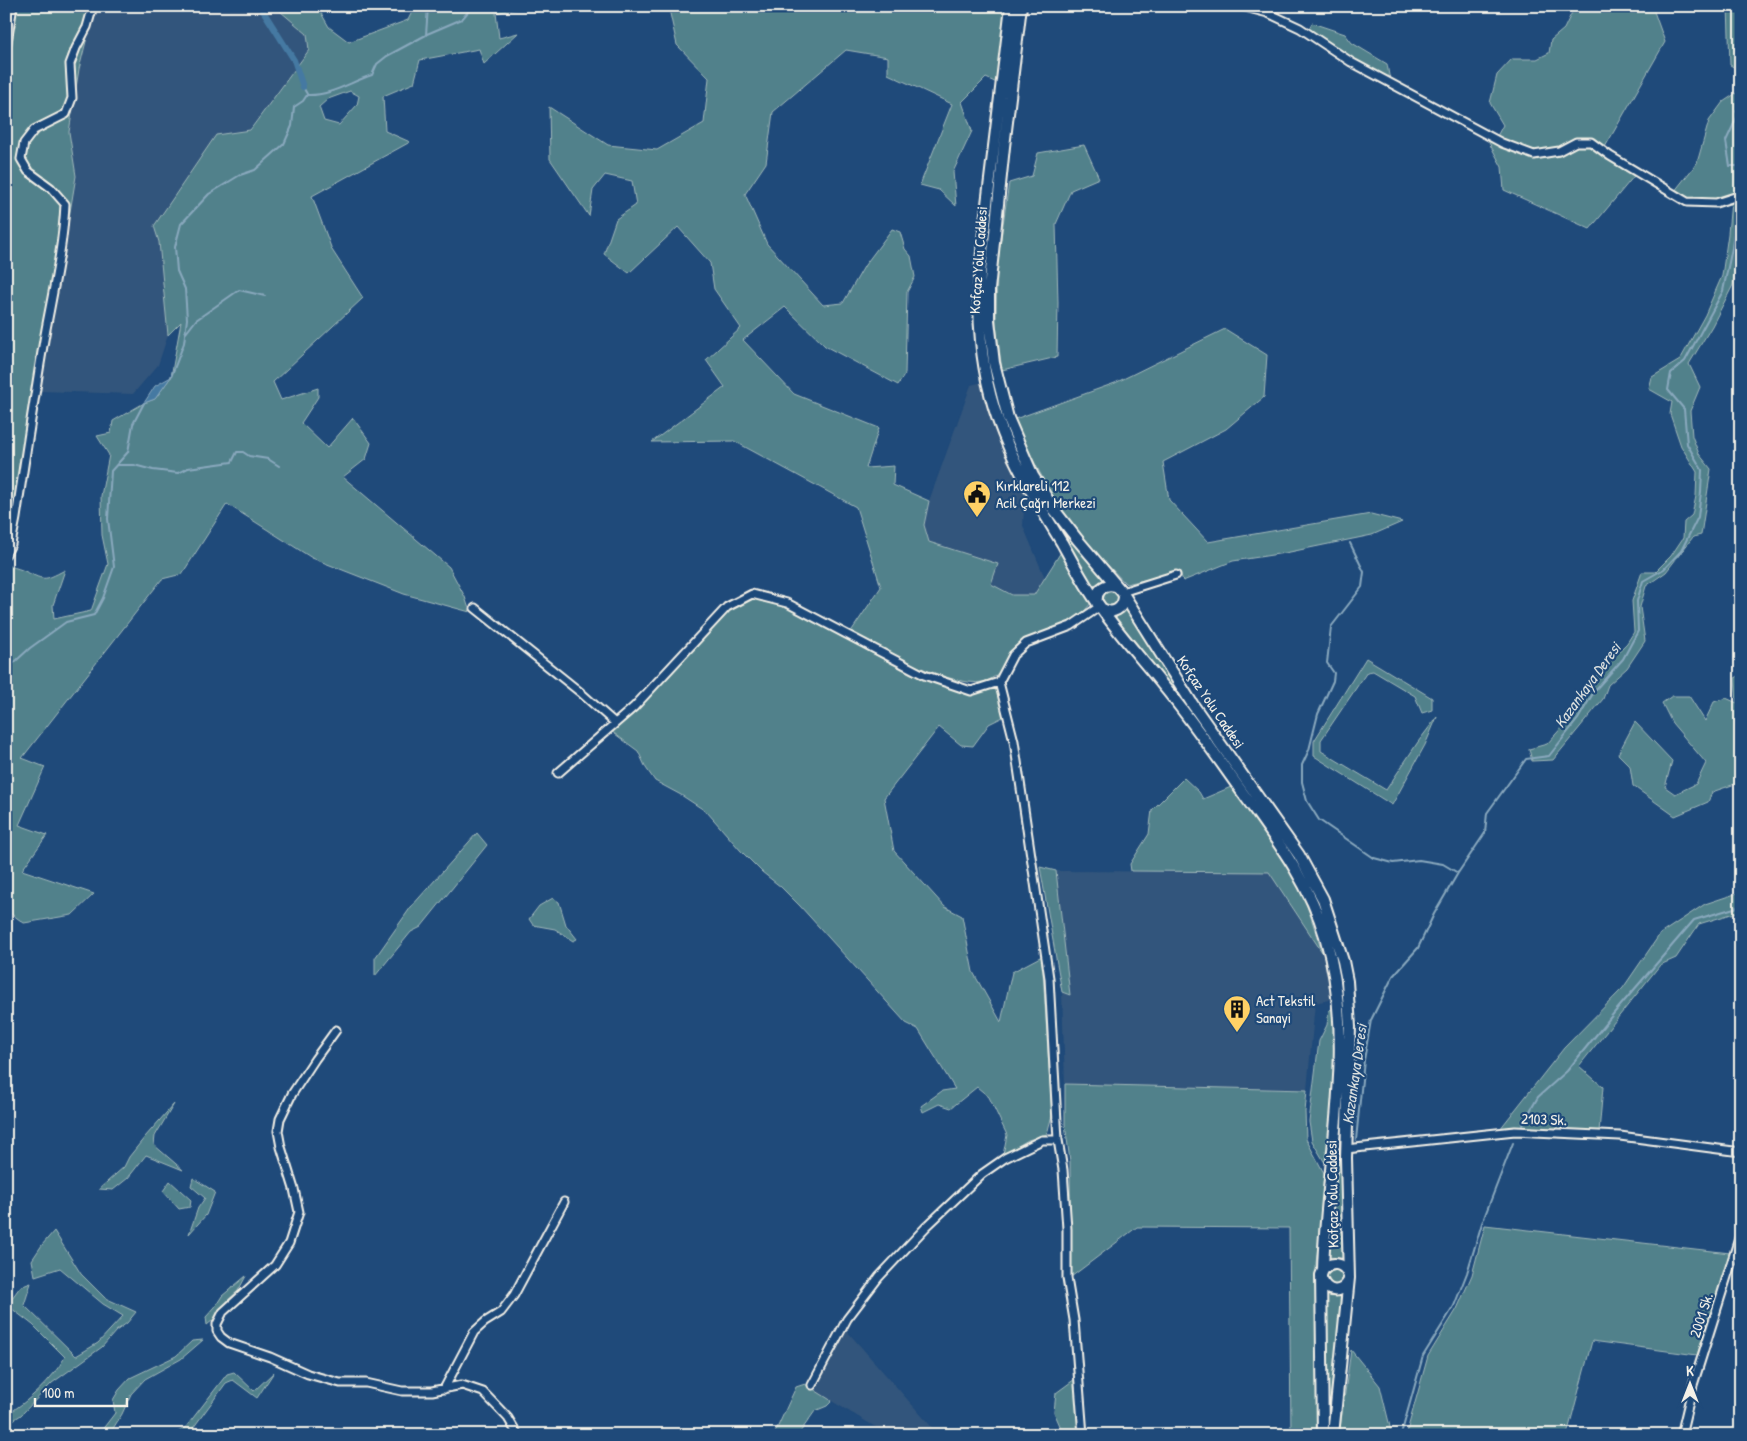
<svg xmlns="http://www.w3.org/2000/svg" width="1747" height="1441" viewBox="0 0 1747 1441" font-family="'Patrick Hand',sans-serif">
<rect width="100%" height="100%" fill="#1f4a7a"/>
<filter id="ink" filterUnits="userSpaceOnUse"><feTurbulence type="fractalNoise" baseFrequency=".02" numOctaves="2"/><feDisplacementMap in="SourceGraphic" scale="10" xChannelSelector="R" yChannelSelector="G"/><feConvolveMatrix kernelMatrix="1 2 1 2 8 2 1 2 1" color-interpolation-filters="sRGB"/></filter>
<g filter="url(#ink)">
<path fill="#32557b" d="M 95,6 L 274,6 L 307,34 L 309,50 L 249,130 L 216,135 L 154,226 L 159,242 L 168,335 L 158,365 L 133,394 L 41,391 L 76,176 L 69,132 L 79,69 Z
M 983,382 L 1007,454 L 1025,491 L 1023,526 L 1045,578 L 1034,595 L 1012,595 L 991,584 L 998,564 L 928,542 L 924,525 L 929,501 L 971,385 Z
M 1056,871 L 1269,872 L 1322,952 L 1328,966 L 1333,999 L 1315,1003 L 1307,1090 L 1065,1084 L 1062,992 L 1070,995 L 1070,993 Z
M 846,1330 L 937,1433 L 936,1435 L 889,1435 L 813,1390 Z"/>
<path fill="#51818b" stroke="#a2b9ba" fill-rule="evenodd" d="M 16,6 L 95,6 L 79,69 L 69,132 L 76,176 L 55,302 L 48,301 L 14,515 L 6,548 L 6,67 Z
M 274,6 L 317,6 L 329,27 L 349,42 L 408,20 L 415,6 L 528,6 L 496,13 L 499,38 L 518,33 L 484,64 L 479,49 L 420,60 L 414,83 L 383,96 L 385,131 L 410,142 L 312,196 L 332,250 L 363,298 L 273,382 L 281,400 L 318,388 L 318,397 L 301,423 L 327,448 L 353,418 L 371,443 L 366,459 L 343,477 L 449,567 L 465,597 L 470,612 L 404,594 L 312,558 L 227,504 L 182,574 L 162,579 L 22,758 L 45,767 L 19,825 L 47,835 L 22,870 L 94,894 L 72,915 L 24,923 L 6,910 L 6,565 C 12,567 17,568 22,570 C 45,580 42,582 65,570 L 53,605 L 54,619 L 91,611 L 108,564 L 102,535 L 101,496 L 109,455 L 97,436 L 111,433 L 113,421 L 144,403 L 155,399 L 171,377 L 181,322 L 168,335 L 159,242 L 154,226 L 216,135 L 250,130 L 309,50 L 307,34 ZM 350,91 L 359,96 L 357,105 L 339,125 L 324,121 L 319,107 L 328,99 Z
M 693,6 L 1006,6 L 997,83 L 986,78 L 962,102 L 972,131 L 953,172 L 956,206 L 939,190 L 920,185 L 952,104 L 888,74 L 888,57 L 846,50 L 773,112 L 766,163 L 745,194 L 767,244 L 823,305 L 843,303 L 865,265 L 892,229 L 900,232 L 905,249 L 911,256 L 915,277 L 907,292 L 905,374 L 898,385 L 825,346 L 785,307 L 743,340 L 794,394 L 879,428 L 866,468 L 894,466 L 893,485 L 929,501 L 924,525 L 929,542 L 998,564 L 991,584 L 1012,595 L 1034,595 L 1061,552 L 1092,602 C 1086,609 1078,619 1070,623 C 1056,631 1037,632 1023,641 C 1008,651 1005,672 989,680 C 962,694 876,647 850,633 L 881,587 L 856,507 L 734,441 L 652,442 L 725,387 L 706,360 L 741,328 L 714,289 L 710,263 L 678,227 L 629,273 L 604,254 L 616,219 L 636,205 L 632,181 L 605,175 L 593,190 L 589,216 L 550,159 L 549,107 L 608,145 L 657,150 L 704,123 L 709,78 L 677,45 L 669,9 L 695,10 Z
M 1575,6 L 1652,6 L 1665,42 L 1605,147 L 1592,138 L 1574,138 L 1557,148 L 1533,152 L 1497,136 L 1503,125 L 1490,103 L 1497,75 L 1512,59 L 1537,59 L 1549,53 L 1551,40 L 1564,29 Z
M 1728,6 L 1741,6 L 1741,71 L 1730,65 Z
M 1312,23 L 1345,34 L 1352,43 L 1387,64 L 1390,81 L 1350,58 L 1308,30 Z
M 1741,90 L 1741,193 L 1715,200 L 1687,200 L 1674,192 L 1697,163 L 1709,121 L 1723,102 Z
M 1487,139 L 1533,158 L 1559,156 L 1576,145 L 1590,145 L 1634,176 L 1590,229 L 1504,190 L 1502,167 Z
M 1084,145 L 1099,178 L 1071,190 L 1056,224 L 1058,303 L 1057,357 L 1002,370 L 996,325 L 997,266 L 1009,183 L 1032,176 L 1038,153 Z
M 1741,198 L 1741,254 L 1736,260 L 1733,285 L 1712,326 L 1689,364 L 1700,387 L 1690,411 L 1692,436 L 1699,454 L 1711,469 L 1701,535 L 1693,537 L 1666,572 L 1646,586 L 1640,607 L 1645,641 L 1627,668 L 1608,685 L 1603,699 L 1553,760 L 1532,761 L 1529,749 L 1547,744 L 1573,715 L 1599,671 L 1627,643 L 1634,632 L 1632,601 L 1642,572 L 1655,572 L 1671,556 L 1683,538 L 1684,522 L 1692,515 L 1696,496 L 1697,472 L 1681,446 L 1670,414 L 1672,402 L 1649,389 L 1652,377 L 1680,360 L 1705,315 L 1722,276 L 1728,234 L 1731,201 Z
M 1225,329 L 1267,355 L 1264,397 L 1226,429 L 1163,462 L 1169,500 L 1208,542 L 1371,514 L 1402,522 L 1372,535 L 1285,553 L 1233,561 L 1183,581 L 1180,572 L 1126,584 C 1112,569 1097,555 1084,539 C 1054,504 1032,461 1015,419 L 1115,383 Z
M 1043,504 L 1105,578 L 1092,587 Z
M1101 598a9 9 0 1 1 18 0a9 9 0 1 1-18 0Z
M 754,598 L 786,607 L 911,674 L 975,694 L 997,687 L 1005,716 L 989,724 L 973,746 L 961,745 L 939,727 L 884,798 L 894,851 L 945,907 L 962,916 L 973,972 L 1001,1022 L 1012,972 L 1042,956 L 1052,1115 L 1047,1134 L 1028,1140 L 1003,1155 L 1007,1135 L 989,1097 L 977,1087 L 951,1108 L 939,1104 L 923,1112 L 921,1106 L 942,1091 L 955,1089 L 918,1029 L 906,1023 L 800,906 L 781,887 L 762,872 L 741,851 L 707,812 L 681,795 L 655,781 L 646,768 L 638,751 L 611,731 L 655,690 L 728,610 Z
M 1128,609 L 1192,713 L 1115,617 Z
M 1366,658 L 1432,698 L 1432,710 L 1422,713 L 1415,696 L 1373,671 L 1367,672 L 1321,740 L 1321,751 L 1386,790 L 1418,742 L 1437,717 L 1425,745 L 1392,805 L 1314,756 L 1314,741 Z
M 1741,675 L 1741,782 L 1712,792 L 1708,802 L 1675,816 L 1633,786 L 1630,766 L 1618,754 L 1635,722 L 1672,761 L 1665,787 L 1675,794 L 1696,784 L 1706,763 L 1672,723 L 1662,703 L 1672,696 L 1689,696 L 1705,721 L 1714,702 L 1726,698 L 1737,703 L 1735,678 Z
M 1184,778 L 1199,792 L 1203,799 L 1231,787 C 1253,818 1281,848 1297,882 C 1308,904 1314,928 1322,952 L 1269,872 L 1131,871 L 1130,864 L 1149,834 L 1152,810 Z
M 477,833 L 487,845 L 421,927 L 411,932 L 375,976 L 375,958 L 411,907 Z
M 1040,867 L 1056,871 L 1070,995 L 1062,992 Z
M 1741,892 L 1741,911 L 1699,924 L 1676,958 L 1660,965 L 1579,1066 L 1603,1087 L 1599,1132 L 1515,1127 L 1500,1129 L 1564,1048 L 1623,988 L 1660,934 L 1705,904 Z
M 553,898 L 559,902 L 566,925 L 577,939 L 573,941 L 555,929 L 533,925 L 529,919 L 539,906 Z
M 1334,1009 L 1335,1047 L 1328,1168 L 1312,1141 L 1309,1122 L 1319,1041 L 1327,1025 L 1329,1010 Z
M 1065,1084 L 1307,1090 L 1305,1112 L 1306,1139 L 1326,1177 L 1316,1263 L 1318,1435 L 1291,1435 L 1289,1228 L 1137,1227 L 1071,1277 L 1070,1161 L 1065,1124 Z
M 174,1104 L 155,1136 L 154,1145 L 183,1170 L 146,1155 L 128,1178 L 113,1190 L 99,1189 L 124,1167 L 129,1157 L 145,1137 Z
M 1341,1128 L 1344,1258 L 1327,1257 Z
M 193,1178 L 215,1192 L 206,1215 L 189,1234 L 198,1208 L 205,1198 L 191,1186 Z
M 170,1181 L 191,1200 L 190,1207 L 179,1209 L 163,1191 Z
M 1485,1225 L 1730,1253 L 1697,1355 L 1592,1341 L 1567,1435 L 1406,1435 L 1428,1356 L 1457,1309 L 1472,1275 Z
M 54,1231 L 81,1274 L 105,1298 L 136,1312 L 127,1323 L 116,1331 L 102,1347 L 52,1383 L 21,1415 L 6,1425 L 6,1415 C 29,1401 52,1380 65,1357 L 33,1325 L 7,1305 L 20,1287 L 31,1283 L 24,1305 L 76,1356 L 98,1343 L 123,1316 L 103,1304 L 60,1268 L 35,1276 L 32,1260 L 42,1245 Z
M1326 1277a9 9 0 1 1 18 0a9 9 0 1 1-18 0Z
M 246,1276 L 238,1291 L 229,1299 L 213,1320 L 207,1325 L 206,1317 L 215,1307 L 222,1296 Z
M 1326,1295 L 1343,1295 L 1328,1418 Z
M 203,1340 L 181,1359 L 145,1379 L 131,1394 L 122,1414 L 109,1435 L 98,1435 L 115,1413 L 113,1400 L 119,1390 L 130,1378 L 176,1356 L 192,1341 Z
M 1351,1350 L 1380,1386 L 1392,1435 L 1339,1435 Z
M 234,1372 L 254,1391 L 274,1372 L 257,1398 L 233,1380 L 226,1383 L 188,1435 L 173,1435 L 186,1427 L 227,1374 Z
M 1075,1379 L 1080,1435 L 1064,1435 L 1054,1412 L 1056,1393 Z
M 805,1384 L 832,1401 L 827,1406 L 815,1411 L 798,1435 L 774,1435 L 796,1387 Z"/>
<path fill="#4479a2" stroke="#8aa9be" d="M 171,377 L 155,399 L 144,403 L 155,386 Z"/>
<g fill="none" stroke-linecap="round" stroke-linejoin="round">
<path stroke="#8aa9be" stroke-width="2" d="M 427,34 L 462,19 L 473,6
M 303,87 L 307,94
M 1741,109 L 1740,111 L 1736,111 L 1738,115 L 1726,141 L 1730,166 L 1741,166
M 186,333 L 196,320 L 239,290 L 265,296
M 171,377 L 184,343 L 187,319 L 185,289 L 177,271 L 175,247 L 181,224 L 209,194 L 240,175 L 255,170 L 284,144 L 292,126 L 294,107 L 303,101 L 307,95 C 331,96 350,82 372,75 L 377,64 L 387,56 L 426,35 L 428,6
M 118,465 L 134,465 L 153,470 L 178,473 L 188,468 L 232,462 L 237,452 L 243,452 L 249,456 L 268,459 L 279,466
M 1350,543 L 1364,572 L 1362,587 L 1331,627 L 1327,663 L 1334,673 L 1333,681 L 1318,714 L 1309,750 L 1302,765 L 1302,782 L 1307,801 L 1319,820 L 1374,858 L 1393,863 L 1419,860 L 1443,864 L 1458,873
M 6,670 L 30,648 L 66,622 L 94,615 L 103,598 L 114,567 L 108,519 L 111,471 L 128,452 L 133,424 L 144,403
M 1522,1125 L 1538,1097 L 1567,1071 L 1614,1013 L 1694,920 L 1741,906
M 1356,1140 L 1364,1060 L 1371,1020 L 1393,976 L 1418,948 L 1434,914 L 1458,873 L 1485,833 L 1487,813 L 1526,759 L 1549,756 L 1578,719 L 1595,690 L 1623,659 L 1638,631 L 1637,601 L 1643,581 L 1664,569 L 1681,551 L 1698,517 L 1701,492 L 1702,470 L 1687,444 L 1684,409 L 1668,390 L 1671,373 L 1685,361 L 1723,291 L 1732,248 L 1739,198
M 1401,1435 L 1423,1356 L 1454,1306 L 1467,1273 L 1482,1223 L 1513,1143"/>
<path stroke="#4479a2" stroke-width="6" d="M 260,6 L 294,60 L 303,87"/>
<g stroke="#f4f1e8" stroke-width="11">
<path id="street" d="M 1241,6 L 1268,13 L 1300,28 L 1351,62 L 1502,143 L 1534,155 L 1559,151 L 1576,142 L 1591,142 L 1610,156 L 1687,202 L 1716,203 L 1741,195
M 6,48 L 13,6
M 6,554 L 11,544 L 16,518 C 25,458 34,399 44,340 C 52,295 63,249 65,204 L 51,188 L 28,171 L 21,159 L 24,143 L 34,130 L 66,114 L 72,98 L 70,64 L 76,48 L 87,27 L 93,6
M 1122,592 L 1176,575
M 475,608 L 580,692 L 615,723
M 999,682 L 1014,741 L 1049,978 L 1058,1140 L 1063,1170 L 1067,1229 L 1067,1278 L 1074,1320 L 1083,1435
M 558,773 L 634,707 L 727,607 L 752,594 L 787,603 L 924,675 L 971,691 L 999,682 L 1013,655 L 1026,643 L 1071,626 L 1099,607
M 336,1030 L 315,1059 L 292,1094 L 280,1119 L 278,1131 L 281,1147 L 294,1189 L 299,1212 L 289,1243 L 275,1265 L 223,1312 L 217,1324 L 217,1331 L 221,1337 L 229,1343 L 270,1357 L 308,1374 L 340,1383 L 366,1383 L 402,1391 L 432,1391 L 462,1385 L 483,1392 L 508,1418 L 518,1435
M 1346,1149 L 1515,1131 L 1620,1136 L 1741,1152
M 812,1385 L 847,1319 L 879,1277 L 926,1227 L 982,1174 L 1005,1158 L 1042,1140 L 1058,1140
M 444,1389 L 474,1332 L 485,1322 L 501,1312 L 514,1295 L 564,1202
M 1681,1435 L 1693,1385 L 1741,1232"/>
</g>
<g stroke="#f4f1e8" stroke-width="14">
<path id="secondary" d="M 1011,6 C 1003,72 995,138 987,204 C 982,250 976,295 981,341 C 988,422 1021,476 1062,543 C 1074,565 1086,588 1101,608 C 1119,634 1141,658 1161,683 C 1192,720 1219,760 1247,799 C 1278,842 1310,884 1325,936 C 1358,1046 1326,1159 1323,1270 L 1321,1275 L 1323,1435
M 1021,6 L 1004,147 L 989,290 L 989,320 L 994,363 L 1008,418 L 1033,476 L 1053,508 L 1077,539 L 1122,592 L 1193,705 L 1299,855 L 1323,899 L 1343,961 L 1347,981 L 1350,1027 L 1346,1158 L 1349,1278 L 1333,1435
M 1097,603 C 1095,591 1104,583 1115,586
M 1102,609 C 1113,615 1123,609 1124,597
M 1323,1270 C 1331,1261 1343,1262 1348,1274
M 1322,1280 C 1327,1293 1341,1294 1348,1282"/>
</g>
<use href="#street" stroke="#1f4a7a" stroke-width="7"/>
<use href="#secondary" stroke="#1f4a7a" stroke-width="10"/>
</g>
</g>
<defs>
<g id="civic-pin" transform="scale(1.4375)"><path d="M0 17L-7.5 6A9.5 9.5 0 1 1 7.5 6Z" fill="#ffd166" stroke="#1f4a7a"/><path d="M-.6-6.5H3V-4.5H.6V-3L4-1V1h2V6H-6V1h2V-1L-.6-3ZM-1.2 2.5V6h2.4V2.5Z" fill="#111"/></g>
<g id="building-pin" transform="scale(1.4375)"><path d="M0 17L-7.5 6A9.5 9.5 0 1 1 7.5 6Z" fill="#ffd166" stroke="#1f4a7a"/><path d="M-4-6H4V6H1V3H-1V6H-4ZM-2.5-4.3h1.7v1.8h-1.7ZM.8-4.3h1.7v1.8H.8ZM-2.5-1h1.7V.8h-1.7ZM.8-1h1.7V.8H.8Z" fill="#111"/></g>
</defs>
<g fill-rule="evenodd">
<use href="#civic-pin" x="977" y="494"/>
<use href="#building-pin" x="1237" y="1009"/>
</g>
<g text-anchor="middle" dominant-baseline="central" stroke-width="4.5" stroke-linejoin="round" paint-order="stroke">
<g font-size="15" fill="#f4f1e8" stroke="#1f4a7a">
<text transform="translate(978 260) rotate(-86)">Kofçaz Yolu Caddesi</text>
<text transform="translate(1211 702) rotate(56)">Kofçaz Yolu Caddesi</text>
<text transform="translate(1544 1119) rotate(2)">2103 Sk.</text>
<text transform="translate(1332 1194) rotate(-91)">Kofçaz Yolu Caddesi</text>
<text transform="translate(1701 1315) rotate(-72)">2001 Sk.</text>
</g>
<g font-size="15" fill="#f4f1e8" stroke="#1f4a7a" text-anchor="start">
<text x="996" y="485">Kırklareli 112<tspan x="996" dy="17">Acil Çağrı Merkezi</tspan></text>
<text x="1256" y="1000">Act Tekstil<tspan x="1256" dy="17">Sanayi</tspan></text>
</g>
<g font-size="16" font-style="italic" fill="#dadfde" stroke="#1f4a7a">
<text transform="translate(1587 685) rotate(-54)">Kazankaya Deresi</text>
<text transform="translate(1354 1074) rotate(-82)">Kazankaya Deresi</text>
</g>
</g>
<rect width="1747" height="1441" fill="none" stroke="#1f4a7a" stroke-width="25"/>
<rect x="12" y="12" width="1722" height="1416" fill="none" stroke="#f4f1e8" stroke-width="2" filter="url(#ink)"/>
<g transform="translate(1690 1384)" stroke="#1f4a7a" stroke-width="4" paint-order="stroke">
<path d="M0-4L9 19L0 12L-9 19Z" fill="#f4f1e8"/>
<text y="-8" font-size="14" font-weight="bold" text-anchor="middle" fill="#f4f1e8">K</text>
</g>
<path d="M35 1398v8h92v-8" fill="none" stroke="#f4f1e8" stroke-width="2.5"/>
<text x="42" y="1398" font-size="15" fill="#f4f1e8" stroke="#1f4a7a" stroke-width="4" paint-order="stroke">100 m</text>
</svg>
